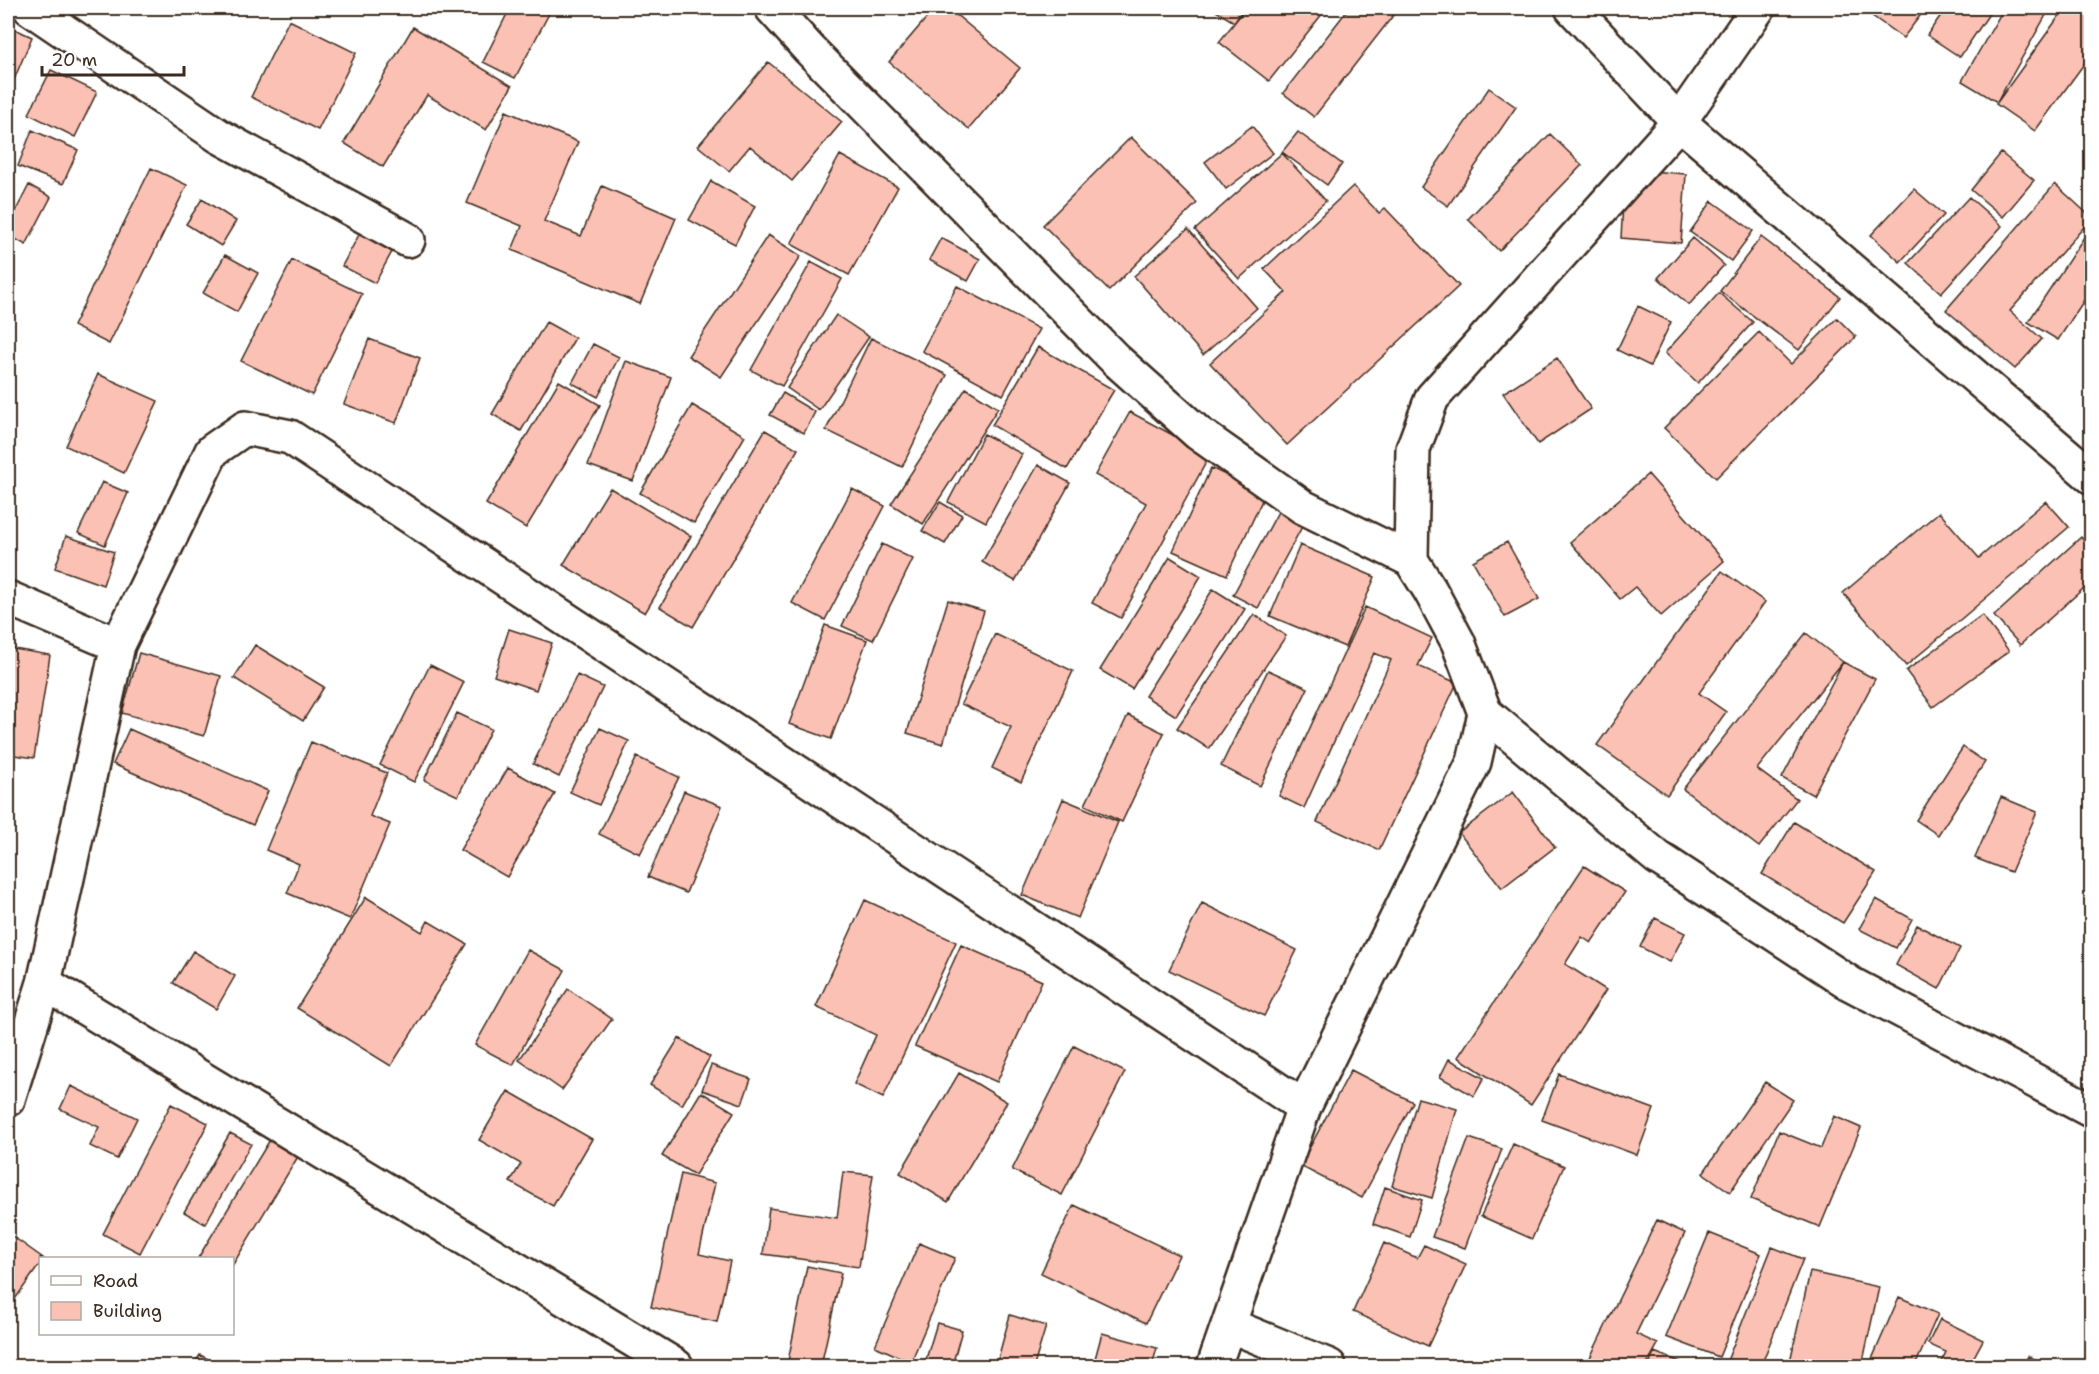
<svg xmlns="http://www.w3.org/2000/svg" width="2099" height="1374" viewBox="0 0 2099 1374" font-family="'Shantell Sans',sans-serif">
<rect width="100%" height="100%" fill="#fff"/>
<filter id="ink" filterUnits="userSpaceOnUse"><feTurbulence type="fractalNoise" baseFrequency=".0167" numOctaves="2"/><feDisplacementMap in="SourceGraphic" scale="12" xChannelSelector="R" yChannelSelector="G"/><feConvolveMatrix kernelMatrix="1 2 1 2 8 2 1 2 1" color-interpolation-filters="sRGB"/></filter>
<g filter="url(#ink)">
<path fill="#fbc1b4" stroke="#3b2a1e" stroke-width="1.5" d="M 510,8 L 552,8 L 515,78 L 483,62 Z
M 935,8 L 948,8 L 1020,68 L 969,129 L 889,62 Z
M 1211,8 L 1244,8 L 1234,22 Z
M 1246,8 L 1327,8 L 1269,81 L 1219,42 Z
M 1349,8 L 1399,8 L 1314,117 L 1283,93 Z
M 1861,8 L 1926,8 L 1903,38 Z
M 1946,8 L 1993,8 L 1960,57 L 1927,35 Z
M 2004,8 L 2050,8 L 1997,102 L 1962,81 Z
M 2065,8 L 2092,8 L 2092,53 L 2035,131 L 1996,104 Z
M 289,20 L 356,53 L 318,130 L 251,97 Z
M 8,26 L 32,37 L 8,94 Z
M 413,27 L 512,86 L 486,130 L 427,95 L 383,167 L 344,143 Z
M 768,62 L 842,122 L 792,181 L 750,146 L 729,171 L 698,146 Z
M 51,70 L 97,92 L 75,137 L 29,114 Z
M 1489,88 L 1516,107 L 1448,206 L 1421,187 Z
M 506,111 L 578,142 L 544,221 L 581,236 L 602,186 L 676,218 L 640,304 L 512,250 L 522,226 L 467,203 Z
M 1252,126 L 1273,153 L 1226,189 L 1205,162 Z
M 32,130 L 78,150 L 63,184 L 18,166 Z
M 1298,132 L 1342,164 L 1327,185 L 1282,152 Z
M 1550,134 L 1582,165 L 1499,251 L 1468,219 Z
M 1131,137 L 1197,203 L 1109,291 L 1043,225 Z
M 1282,153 L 1326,201 L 1239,279 L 1195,230 Z
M 2001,153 L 2034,180 L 2003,217 L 1971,190 Z
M 840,155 L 898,187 L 849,275 L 791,244 Z
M 151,168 L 187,185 L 109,344 L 73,326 Z
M 1625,169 L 1686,174 L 1681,243 L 1621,238 Z
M 711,181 L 755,206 L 735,244 L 689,220 Z
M 2055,184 L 2092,218 L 2010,311 L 2042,339 L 2015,369 L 1946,310 Z
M 29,185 L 51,197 L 26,245 L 8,235 L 8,226 Z
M 1353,186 L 1379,213 L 1385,208 L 1459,286 L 1287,445 L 1210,363 L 1286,292 L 1264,269 Z
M 1914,189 L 1944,215 L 1900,262 L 1871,235 Z
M 1969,197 L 2002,226 L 1941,293 L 1908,263 Z
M 202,199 L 236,221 L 221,246 L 186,224 Z
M 1712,201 L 1753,231 L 1731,261 L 1690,232 Z
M 366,222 L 399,239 L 375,283 L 342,266 Z
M 2092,225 L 2092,288 L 2058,340 L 2028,322 Z
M 1188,229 L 1257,308 L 1203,355 L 1134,276 Z
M 768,235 L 801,256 L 721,377 L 688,356 Z
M 1761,237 L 1840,297 L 1799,350 L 1720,291 Z
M 941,238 L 980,259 L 968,281 L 929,260 Z
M 1693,238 L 1724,265 L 1689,305 L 1658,278 Z
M 225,255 L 258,273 L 237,312 L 203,293 Z
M 292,260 L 362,294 L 312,395 L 241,361 Z
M 811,262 L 842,279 L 782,386 L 751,370 Z
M 957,286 L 1039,329 L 1003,395 L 922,351 Z
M 1719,293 L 1753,322 L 1698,383 L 1665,353 Z
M 1638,306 L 1671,322 L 1650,366 L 1617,350 Z
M 836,315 L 869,337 L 819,410 L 787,388 Z
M 1837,318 L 1856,337 L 1716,478 L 1664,428 L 1759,332 L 1791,364 Z
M 546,322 L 575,338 L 521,431 L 492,414 Z
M 871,338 L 947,375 L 902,467 L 826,430 Z
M 369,339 L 420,358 L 396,423 L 344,404 Z
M 593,344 L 619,357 L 598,397 L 572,383 Z
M 1038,347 L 1114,390 L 1067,469 L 992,425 Z
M 1557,358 L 1591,409 L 1538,444 L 1503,393 Z
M 626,361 L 671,377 L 633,481 L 588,465 Z
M 98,374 L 158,401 L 124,473 L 66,446 Z
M 559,381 L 600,405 L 526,528 L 486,504 Z
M 966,388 L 998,408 L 923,524 L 891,504 Z
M 783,393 L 815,412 L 804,433 L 770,415 Z
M 692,405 L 745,436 L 694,523 L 640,493 Z
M 1130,412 L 1210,455 L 1121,618 L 1092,603 L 1146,503 L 1095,475 Z
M 765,430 L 798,449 L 693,627 L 660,607 Z
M 984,434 L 1022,454 L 986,522 L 948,502 Z
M 1038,465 L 1070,483 L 1015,581 L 982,562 Z
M 1211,468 L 1265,494 L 1227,575 L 1173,551 Z
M 1648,474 L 1724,561 L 1661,616 L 1635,587 L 1620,599 L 1570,542 Z
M 102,482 L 128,493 L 105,545 L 78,533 Z
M 610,488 L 691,536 L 645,613 L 563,565 Z
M 852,489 L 885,506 L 825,620 L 792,603 Z
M 2046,501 L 2069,527 L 1906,666 L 1843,593 L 1939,512 L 1979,558 Z
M 940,502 L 962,515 L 945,544 L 922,531 Z
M 1279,510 L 1304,523 L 1258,608 L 1233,595 Z
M 66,536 L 114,552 L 103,585 L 55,568 Z
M 2081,537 L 2092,548 L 2092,581 L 2020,645 L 1994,616 Z
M 1507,542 L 1539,599 L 1505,617 L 1473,561 Z
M 882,544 L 913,559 L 873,640 L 842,626 Z
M 1300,545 L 1375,577 L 1345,647 L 1270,616 Z
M 1170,557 L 1201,576 L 1132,689 L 1100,670 Z
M 1722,571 L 1765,602 L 1699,693 L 1726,712 L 1667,795 L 1597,745 Z
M 1213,589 L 1245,609 L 1176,716 L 1145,696 Z
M 948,600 L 984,611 L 943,744 L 907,733 Z
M 1365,607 L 1432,638 L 1418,666 L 1457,683 L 1379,850 L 1317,822 L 1391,660 L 1374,653 L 1304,808 L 1279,796 Z
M 1254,614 L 1286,636 L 1209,749 L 1177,728 Z
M 1982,615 L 2009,651 L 1933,707 L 1906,671 Z
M 825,625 L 867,640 L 831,739 L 789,724 Z
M 509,629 L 552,643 L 536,690 L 494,676 Z
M 1806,633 L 1843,662 L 1757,769 L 1797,799 L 1759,847 L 1683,789 Z
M 995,634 L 1073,671 L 1021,782 L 992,768 L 1011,727 L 961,704 Z
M 255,645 L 324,687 L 303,721 L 234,678 Z
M 8,648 L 50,655 L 34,758 L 8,754 Z
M 139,653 L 221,676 L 204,736 L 122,713 Z
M 1843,662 L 1875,679 L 1813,795 L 1782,778 Z
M 430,665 L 464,682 L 414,782 L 380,765 Z
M 1268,670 L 1308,688 L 1260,786 L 1221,766 Z
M 577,675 L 603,687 L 559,777 L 533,764 Z
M 457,713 L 491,729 L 458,796 L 424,780 Z
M 1128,715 L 1164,733 L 1122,822 L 1085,805 Z
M 600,728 L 629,741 L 599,805 L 570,792 Z
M 129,729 L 268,791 L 253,825 L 113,764 Z
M 311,742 L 387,773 L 370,816 L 390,824 L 350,919 L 287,893 L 299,864 L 266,850 Z
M 1963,747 L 1985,762 L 1938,835 L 1916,820 Z
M 637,757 L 679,777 L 640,854 L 599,834 Z
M 508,768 L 555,794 L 507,877 L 460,850 Z
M 684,791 L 722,806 L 686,893 L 648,877 Z
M 1513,792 L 1555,847 L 1502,888 L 1459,833 Z
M 2001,797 L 2037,812 L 2011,872 L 1975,858 Z
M 1063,799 L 1118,822 L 1078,918 L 1022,895 Z
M 1794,822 L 1876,872 L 1843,923 L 1762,874 Z
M 1584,866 L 1625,892 L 1591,943 L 1582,937 L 1565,964 L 1606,990 L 1531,1105 L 1458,1057 Z
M 366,897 L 422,932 L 428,921 L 467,944 L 391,1066 L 297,1008 Z
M 1876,899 L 1912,919 L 1896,948 L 1859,929 Z
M 865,900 L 956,942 L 883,1098 L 854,1084 L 876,1035 L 816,1007 Z
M 1202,903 L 1297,950 L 1264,1016 L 1169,970 Z
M 1655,918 L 1685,933 L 1670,962 L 1640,947 Z
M 1917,925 L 1960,948 L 1939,989 L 1896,965 Z
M 961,945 L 1042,981 L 997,1082 L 915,1046 Z
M 528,950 L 565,970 L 513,1065 L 475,1045 Z
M 193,951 L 235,976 L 216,1009 L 173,983 Z
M 568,989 L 612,1019 L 562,1090 L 519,1060 Z
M 679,1038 L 710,1057 L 682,1105 L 650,1085 Z
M 1074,1046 L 1125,1072 L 1062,1195 L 1012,1170 Z
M 1449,1059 L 1484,1078 L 1474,1096 L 1440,1077 Z
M 711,1065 L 751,1079 L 742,1104 L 702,1090 Z
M 1351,1070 L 1413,1102 L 1362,1198 L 1300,1166 Z
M 959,1073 L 1007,1102 L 948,1202 L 900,1173 Z
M 1559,1074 L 1654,1109 L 1637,1155 L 1542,1120 Z
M 1765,1082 L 1793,1100 L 1730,1192 L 1703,1173 Z
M 71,1086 L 137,1118 L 117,1159 L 90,1146 L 99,1127 L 60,1109 Z
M 508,1091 L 592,1139 L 553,1206 L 510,1182 L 521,1164 L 479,1140 Z
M 701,1092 L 734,1112 L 695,1175 L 662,1156 Z
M 1418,1098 L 1457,1109 L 1432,1198 L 1392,1186 Z
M 171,1104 L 208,1123 L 140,1253 L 103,1234 Z
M 1834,1116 L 1861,1128 L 1820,1227 L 1751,1199 L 1779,1131 L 1821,1148 Z
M 230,1133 L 251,1144 L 205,1224 L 184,1212 Z
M 271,1138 L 299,1155 L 232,1266 L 232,1258 L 198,1258 Z
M 1469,1138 L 1502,1149 L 1465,1248 L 1432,1237 Z
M 1513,1144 L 1564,1166 L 1532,1239 L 1481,1216 Z
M 843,1172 L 873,1175 L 859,1267 L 763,1254 L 769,1208 L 837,1218 Z
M 681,1174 L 715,1183 L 699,1254 L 730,1261 L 717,1322 L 651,1307 Z
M 1385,1187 L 1422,1200 L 1410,1237 L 1373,1224 Z
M 1074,1205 L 1179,1255 L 1146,1323 L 1041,1273 Z
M 1657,1220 L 1685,1233 L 1636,1334 L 1658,1344 L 1646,1366 L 1586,1366 Z
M 8,1233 L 43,1258 L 40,1258 L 40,1264 L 8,1309 Z
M 1709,1233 L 1761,1254 L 1719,1357 L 1666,1337 Z
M 919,1243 L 955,1258 L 911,1362 L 875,1346 Z
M 1384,1243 L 1417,1258 L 1424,1245 L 1466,1264 L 1428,1346 L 1353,1312 Z
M 1772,1247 L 1803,1259 L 1761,1366 L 1725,1366 Z
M 807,1266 L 841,1273 L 821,1366 L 787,1366 Z
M 1810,1272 L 1879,1287 L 1862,1366 L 1789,1366 Z
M 1899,1297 L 1938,1314 L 1915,1366 L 1869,1366 Z
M 1010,1315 L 1046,1326 L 1034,1366 L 996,1366 Z
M 1940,1319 L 1983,1340 L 1969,1366 L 1939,1366 L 1946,1352 L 1928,1344 Z
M 937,1323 L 962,1330 L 952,1366 L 924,1366 Z
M 1102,1333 L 1157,1348 L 1152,1366 L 1093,1366 Z
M 1654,1352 L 1691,1366 L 1649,1366 Z
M 200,1355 L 222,1366 L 193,1366 Z
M 2028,1356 L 2049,1366 L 2023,1366 Z
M 66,1359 L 76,1366 L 61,1366 Z
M 1239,1360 L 1264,1366 L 1238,1366 Z"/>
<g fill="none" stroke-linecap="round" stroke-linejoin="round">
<g stroke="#3b2a1e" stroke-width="38">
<path id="minor" d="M 30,8 L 219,136 L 408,240
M 772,8 L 809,49 L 1116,360 L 1198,433 L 1303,507 L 1411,560
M 1572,8 L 1679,122 L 2092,477
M 8,598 L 118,645
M 1485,713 L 1657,857 L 1851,984 L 2092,1111
M 44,983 L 676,1366
M 8,1099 L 44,983 L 118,645 L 212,451 L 245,428 L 290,437 L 1304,1107
M 1229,1325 L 1329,1366
M 1214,1366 L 1304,1107 L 1474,762 L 1485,713 L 1458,642 L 1430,590 L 1411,560 L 1413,449 L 1432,398 L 1679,122 L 1758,8"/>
</g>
<use href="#minor" stroke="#fff" stroke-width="33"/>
</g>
</g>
<rect width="2099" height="1374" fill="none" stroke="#fff" stroke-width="30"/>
<rect x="15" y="15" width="2069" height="1344" fill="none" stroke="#3b2a1e" stroke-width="2" filter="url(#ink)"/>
<rect x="39" y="1257" width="195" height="78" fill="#ffffff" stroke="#b1aaa5" stroke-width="1.5"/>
<rect x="51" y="1276" width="30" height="9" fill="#ffffff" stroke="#b1aaa5" stroke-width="1.5"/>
<text x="93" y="1287" font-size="18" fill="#3b2a1e">Road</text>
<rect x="51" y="1302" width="30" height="18" fill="#fbc1b4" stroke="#b1aaa5" stroke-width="1.5"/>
<text x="93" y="1317" font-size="18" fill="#3b2a1e">Building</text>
<path d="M42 66v9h142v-9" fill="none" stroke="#3b2a1e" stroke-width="3"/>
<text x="51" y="66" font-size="18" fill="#3b2a1e" stroke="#ffffff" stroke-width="4.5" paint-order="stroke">20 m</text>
</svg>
